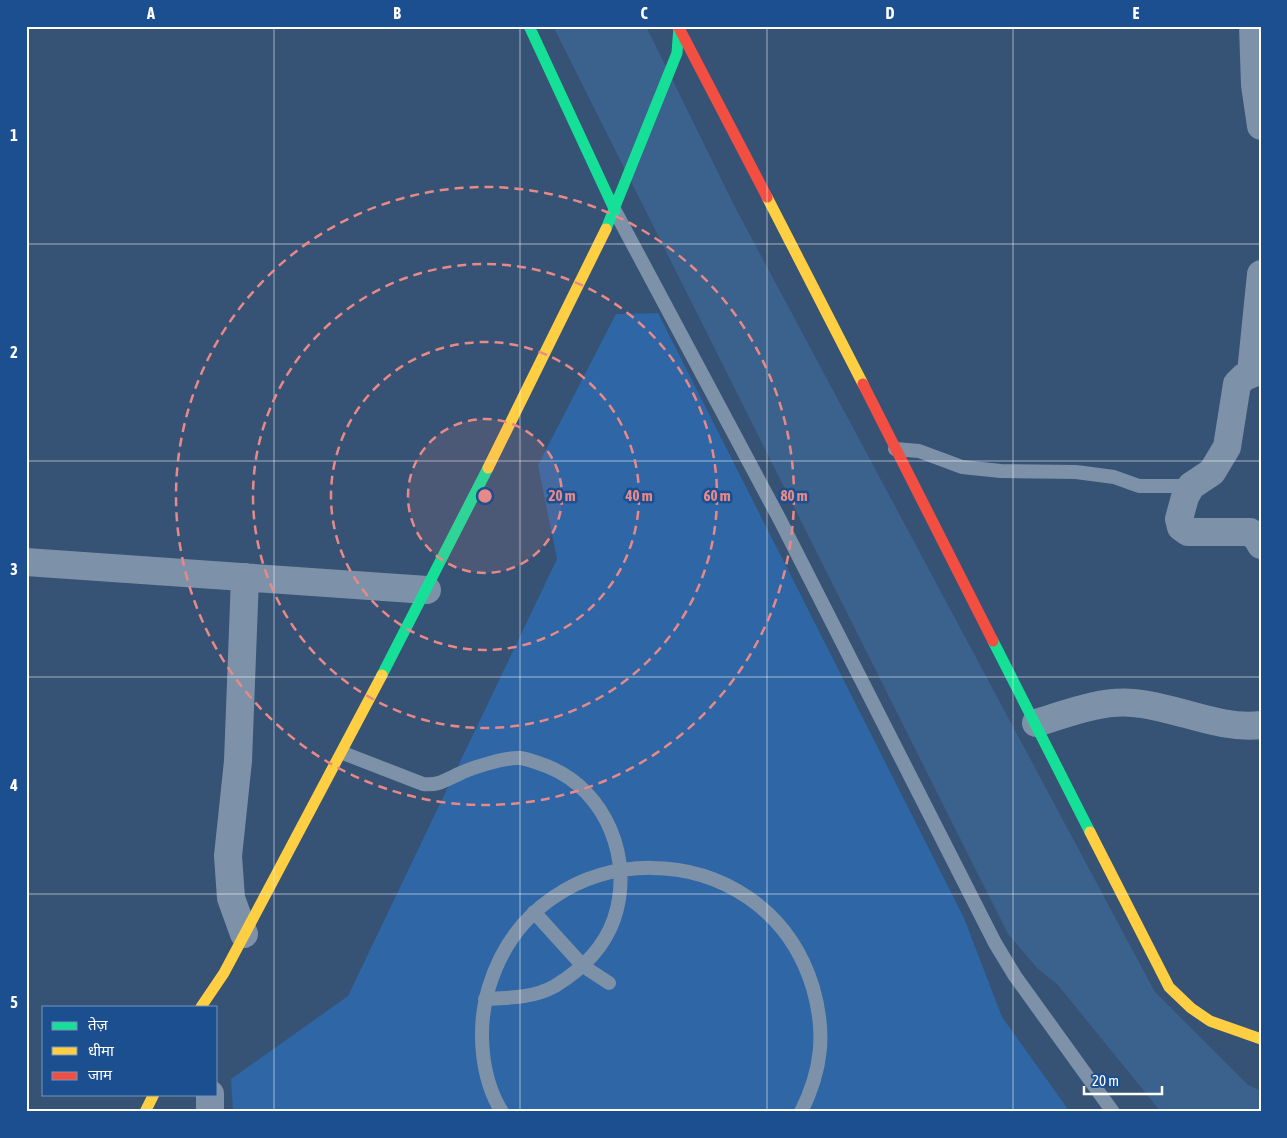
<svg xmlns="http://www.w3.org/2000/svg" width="1287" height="1138" viewBox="0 0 1287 1138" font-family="'Asap Condensed','Noto Sans Devanagari',sans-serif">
<rect width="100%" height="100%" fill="#365274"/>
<path fill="#2f66a5" d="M 658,313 L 964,918 L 1002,1017 L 1070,1112 L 233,1112 L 231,1079 L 348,996 L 557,559 L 538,465 L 616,314 Z"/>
<path fill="#3b618d" d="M 553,26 L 646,26 L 735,207 L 1155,992 L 1248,1085 L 1261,1091 L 1261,1112 L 1161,1112 L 1057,984 L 1038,969 L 1008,934 Z"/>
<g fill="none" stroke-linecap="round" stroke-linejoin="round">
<path stroke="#7d92a8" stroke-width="14" d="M 615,211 L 780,520 L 995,943 L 1015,976 L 1113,1112
M 895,449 L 919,451 L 962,467 L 1001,471 L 1076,472 L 1114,477 L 1139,486 L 1191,486
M 343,753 L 423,784 C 439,786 447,779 461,773 C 474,767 506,757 520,758 C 529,759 541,764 549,767 C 607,791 634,861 614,919 C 604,948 581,970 555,986 C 534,998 508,998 485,999
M 534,912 L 583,966 L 609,983
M 502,1112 C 480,1077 477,1026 489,987 C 537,828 765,828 813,988 C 826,1033 822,1070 801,1112"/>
<path stroke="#7d92a8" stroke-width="28" d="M 1253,26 L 1255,85 L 1261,126
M 1261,370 L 1244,377 L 1237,384 L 1227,447 L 1212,472 L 1191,486 L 1185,497 L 1179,519 L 1181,527 L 1188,532 L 1250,532 L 1257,538 L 1261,545
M 1251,373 L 1261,274
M 26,562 L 427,590
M 1036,723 C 1066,714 1100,700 1133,703 C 1175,706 1218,730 1261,725
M 244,934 L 231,898 L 228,856 L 238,761 L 245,577
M 210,1094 L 210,1112"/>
<path stroke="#16e098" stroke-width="11" d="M 529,26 L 615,211
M 606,229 L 677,53 L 679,26
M 993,641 L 1090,832
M 382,675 L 488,468"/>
<path stroke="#ffcf43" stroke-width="11" d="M 767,197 L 863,384
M 488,468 L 606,229
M 1090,832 L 1169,987 L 1191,1008 L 1210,1021 L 1261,1039
M 201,1007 L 224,973 L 382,675
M 145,1112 L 154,1094"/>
<path stroke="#f24e42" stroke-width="11" d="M 678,26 L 767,197
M 863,384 L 993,641"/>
</g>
<path fill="none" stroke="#fff" stroke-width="1" stroke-opacity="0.55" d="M 274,26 L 274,1112M 520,26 L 520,1112M 767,26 L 767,1112M 1013,26 L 1013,1112M 26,244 L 1261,244M 26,461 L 1261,461M 26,677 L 1261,677M 26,894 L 1261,894"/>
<circle cx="485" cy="496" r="77" fill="#e88989" fill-opacity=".12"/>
<g fill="none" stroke="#e88989" stroke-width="2.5" stroke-dasharray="9 6">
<circle cx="485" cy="496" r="77"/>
<circle cx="485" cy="496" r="154"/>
<circle cx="485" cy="496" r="232"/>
<circle cx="485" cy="496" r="309"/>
</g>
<circle cx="485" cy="496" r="8" fill="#e88989" stroke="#1b4f8f" stroke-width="2.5"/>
<g font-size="15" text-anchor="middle" font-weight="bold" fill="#e88989" stroke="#1b4f8f" stroke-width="5" stroke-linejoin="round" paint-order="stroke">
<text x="562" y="501">20 m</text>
<text x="639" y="501">40 m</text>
<text x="717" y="501">60 m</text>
<text x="794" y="501">80 m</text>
</g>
<rect width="1287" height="1138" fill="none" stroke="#1b4f8f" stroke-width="55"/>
<rect x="42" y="1006" width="175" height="90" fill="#1b4f8f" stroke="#7695bc"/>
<rect x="52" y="1022" width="25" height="8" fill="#16e098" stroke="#7695bc"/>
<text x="88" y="1030" font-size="15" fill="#ffffff">तेज़</text>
<rect x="52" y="1047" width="25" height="8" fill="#ffcf43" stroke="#7695bc"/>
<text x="88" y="1056" font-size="15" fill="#ffffff">धीमा</text>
<rect x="52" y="1072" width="25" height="8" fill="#f24e42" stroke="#7695bc"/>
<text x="88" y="1080" font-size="15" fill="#ffffff">जाम</text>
<path d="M1084 1086v8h78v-8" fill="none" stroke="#ffffff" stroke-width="2.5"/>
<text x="1092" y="1086" font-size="15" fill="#ffffff" stroke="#1b4f8f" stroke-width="4" paint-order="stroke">20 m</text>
<rect x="28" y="28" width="1232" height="1082" fill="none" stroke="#fff" stroke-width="2"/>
<g font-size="16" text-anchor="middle" font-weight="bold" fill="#fff">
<text x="151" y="19">A</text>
<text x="397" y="19">B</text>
<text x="644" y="19">C</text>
<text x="890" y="19">D</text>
<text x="1136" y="19">E</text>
<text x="14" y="141">1</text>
<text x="14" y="358">2</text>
<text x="14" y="575">3</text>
<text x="14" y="791">4</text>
<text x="14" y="1008">5</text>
</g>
</svg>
